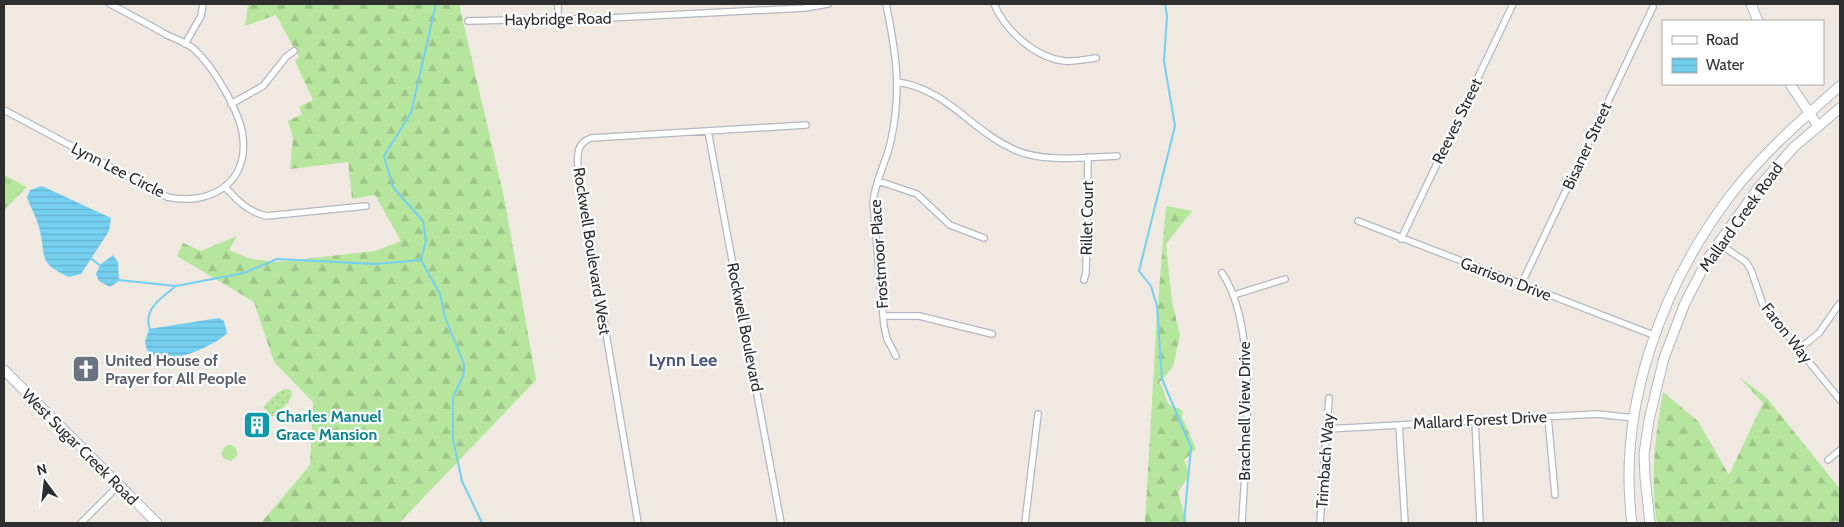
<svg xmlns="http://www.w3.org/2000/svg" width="1844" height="527" viewBox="0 0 1844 527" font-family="Cabin,sans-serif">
<defs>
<pattern id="grass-tufts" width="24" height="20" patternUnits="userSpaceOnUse" patternTransform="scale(1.25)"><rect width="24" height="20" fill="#b6e59e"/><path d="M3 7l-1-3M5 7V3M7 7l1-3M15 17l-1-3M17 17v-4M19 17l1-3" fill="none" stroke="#9dc588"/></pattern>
<pattern id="forest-firs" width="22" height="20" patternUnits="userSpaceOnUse" patternTransform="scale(1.25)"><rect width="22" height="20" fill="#b6e59e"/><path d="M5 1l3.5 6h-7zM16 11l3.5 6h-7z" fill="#9dc588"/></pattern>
<pattern id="garden-dots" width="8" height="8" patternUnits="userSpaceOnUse" patternTransform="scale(1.25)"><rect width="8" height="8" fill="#b6e59e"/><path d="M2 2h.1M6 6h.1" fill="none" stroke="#9dc588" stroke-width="1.8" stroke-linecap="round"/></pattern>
<pattern id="water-rules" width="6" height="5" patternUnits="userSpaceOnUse" patternTransform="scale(1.25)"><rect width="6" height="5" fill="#75cff0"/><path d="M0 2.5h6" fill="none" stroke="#66b2ce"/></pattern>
</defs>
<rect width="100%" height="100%" fill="#efe9e1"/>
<path fill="url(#grass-tufts)" d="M 4,175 L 27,187 L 4,210 Z
M 229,445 C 235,445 238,450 237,456 L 231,461 L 224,459 L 221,454 L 224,447 Z"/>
<path fill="url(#forest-firs)" d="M 248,4 L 459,4 L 505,202 L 536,380 L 399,523 L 261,523 L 310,465 L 313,402 L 274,362 L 254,302 L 177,256 L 183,243 L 201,251 L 237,236 L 229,250 L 251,259 L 277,262 L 375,251 L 401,241 L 375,195 L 352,199 L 348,162 L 290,169 L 293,137 L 288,121 L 302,114 L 299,107 L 313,100 L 295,61 L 299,57 L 276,15 L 245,26 Z
M 1166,206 L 1192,211 L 1166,244 L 1172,302 L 1180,335 L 1173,367 L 1159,383 C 1165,389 1164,396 1168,403 C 1171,408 1178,407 1183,411 L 1182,417 L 1196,449 L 1184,460 C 1193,479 1186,477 1178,493 L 1187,523 L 1145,523 L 1157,315 Z
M 1739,377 L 1766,397 L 1840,489 L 1840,523 L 1657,523 C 1650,479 1655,436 1663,392 L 1698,421 L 1729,475 L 1763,403 Z"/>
<path fill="url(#garden-dots)" d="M 285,389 L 291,390 L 292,395 L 288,403 L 273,417 L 263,407 L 277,393 Z"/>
<path fill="url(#water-rules)" d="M 42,186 L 111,218 L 109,231 L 81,274 L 69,277 C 36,262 47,257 39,227 C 36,217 31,207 27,198 L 30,190 Z
M 113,255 L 118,262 L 119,281 L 110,287 L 99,281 L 96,274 L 100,265 Z
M 219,318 L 224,321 L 227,333 C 218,344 175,362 160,359 C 155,358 151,354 147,350 L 145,342 L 149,329 Z"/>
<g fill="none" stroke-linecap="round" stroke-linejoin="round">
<path stroke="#75cff0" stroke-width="2" d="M 436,4 L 411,113 L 384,156 L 393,187 L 423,221 L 426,241 L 421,260 L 440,294 L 445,317 L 464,364 L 464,374 L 453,397 L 453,439 L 462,481 L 482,523
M 1165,4 L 1167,16 L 1164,61 L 1175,126 L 1139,271 L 1151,286 L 1157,306 L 1162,379 L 1191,447 L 1184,523
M 89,257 L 101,266
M 118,280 L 176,286 L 244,273 L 277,259 L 375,264 L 421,260
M 150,329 C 142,310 163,296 176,286"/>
<g stroke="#b4b7c1" stroke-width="8">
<path id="minor" d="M 558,4 L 558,20
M 886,4 C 896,52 902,90 891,140 C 887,161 875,180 873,202 L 884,326 L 887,339 L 896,356
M 994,4 C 1005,30 1035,58 1065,61 C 1075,62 1086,59 1096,58
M 468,21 L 609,18 L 805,8 L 828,4
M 185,44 L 201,16 L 203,4
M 898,82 C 950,91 970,130 1015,150 C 1045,163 1085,157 1117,156
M 231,104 L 263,86 L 286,57 L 294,51
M 4,110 L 167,197 C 208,206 248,185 243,138 C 241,113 213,66 194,49 C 187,43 176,39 167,35 C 148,24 129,14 110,4
M 708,131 L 781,523
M 878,181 L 917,194 L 950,225 L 984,238
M 225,187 C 238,201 247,211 266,216 L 366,206
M 1358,221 L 1656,336
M 1401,239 L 1513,4
M 1718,243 L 1746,262 L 1751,270 L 1763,305 L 1840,400
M 1222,273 C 1260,328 1245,457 1242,523
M 1084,280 L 1086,273 L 1088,157
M 1521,285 L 1653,7
M 1234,295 L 1285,279
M 883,316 L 919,316 L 992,334
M 1799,349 L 1819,333 L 1840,303
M 1548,417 L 1555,495
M 1475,420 L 1480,523
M 1399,425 L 1405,523
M 1327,429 L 1597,414 L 1634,418
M 1828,460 L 1840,450
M 81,523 L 119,485
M 638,523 L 578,167 C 577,154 577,143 591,138 L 806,125
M 1025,523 L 1038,414
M 1320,523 L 1329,398"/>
</g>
<g stroke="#b4b7c1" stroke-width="11">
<path id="secondary" d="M 1751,4 L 1758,21
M 1790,84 L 1818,126
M 4,370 L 157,523
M 1632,523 C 1617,409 1661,287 1730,196 C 1762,154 1801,120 1840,86
M 1650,523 L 1645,477 L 1644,454 L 1649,420 L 1664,358 L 1685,303 L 1710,255 L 1758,188 L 1794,147 L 1840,108"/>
</g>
<use href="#minor" stroke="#fff" stroke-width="5.5"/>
<use href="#secondary" stroke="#fff" stroke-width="9"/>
</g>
<defs>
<g id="church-square" transform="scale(1.4375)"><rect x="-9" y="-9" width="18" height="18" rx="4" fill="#6b7280" stroke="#fff"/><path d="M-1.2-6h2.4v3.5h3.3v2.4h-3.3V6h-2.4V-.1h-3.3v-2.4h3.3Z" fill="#fff"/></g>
<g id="building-square" transform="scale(1.4375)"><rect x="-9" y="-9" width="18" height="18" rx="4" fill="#0f9aa8" stroke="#fff"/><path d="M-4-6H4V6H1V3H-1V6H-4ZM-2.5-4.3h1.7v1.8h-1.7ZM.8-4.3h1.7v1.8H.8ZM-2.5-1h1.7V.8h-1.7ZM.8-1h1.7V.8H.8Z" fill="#fff"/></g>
</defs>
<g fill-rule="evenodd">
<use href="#church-square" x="86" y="369"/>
<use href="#building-square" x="257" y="425"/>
</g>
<g text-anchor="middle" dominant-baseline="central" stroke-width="4.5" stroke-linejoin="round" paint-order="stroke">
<g font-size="16" fill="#2e2e2e" stroke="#fff">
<text transform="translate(558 19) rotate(-1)">Haybridge Road</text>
<text transform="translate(1457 121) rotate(-64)">Reeves Street</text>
<text transform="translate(1587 146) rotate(-65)">Bisaner Street</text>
<text transform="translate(118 170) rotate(27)">Lynn Lee Circle</text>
<text transform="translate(1741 217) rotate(-54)">Mallard Creek Road</text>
<text transform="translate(1087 218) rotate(-89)">Rillet Court</text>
<text transform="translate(592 251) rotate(81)">Rockwell Boulevard West</text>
<text transform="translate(879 254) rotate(-94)">Frostmoor Place</text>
<text transform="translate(1506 279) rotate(21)">Garrison Drive</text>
<text transform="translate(745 327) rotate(79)">Rockwell Boulevard</text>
<text transform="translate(1787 333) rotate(52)">Faron Way</text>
<text transform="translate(1244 411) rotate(-90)">Brachnell View Drive</text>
<text transform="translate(1480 420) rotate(-3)">Mallard Forest Drive</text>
<text transform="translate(80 447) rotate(45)">West Sugar Creek Road</text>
<text transform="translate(1325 461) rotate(-86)">Trimbach Way</text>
</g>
<g font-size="16" font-weight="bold" fill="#5b616d" stroke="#fff" text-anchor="start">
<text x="105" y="360">United House of<tspan x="105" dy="18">Prayer for All People</tspan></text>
</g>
<g font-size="16" font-weight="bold" fill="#0d838f" stroke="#fff" text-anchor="start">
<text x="276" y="416">Charles Manuel<tspan x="276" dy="18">Grace Mansion</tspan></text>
</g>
<g font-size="18" font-weight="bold" fill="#4d5680" stroke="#fff">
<text x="683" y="360">Lynn Lee</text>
</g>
</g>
<rect width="1844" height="527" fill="none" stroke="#2e2e2e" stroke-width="10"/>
<rect x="1662" y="20" width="162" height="65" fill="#ffffff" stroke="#ababab"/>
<rect x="1672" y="36" width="25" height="8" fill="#ffffff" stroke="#ababab"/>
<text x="1706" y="45" font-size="15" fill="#2e2e2e">Road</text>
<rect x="1672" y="58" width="25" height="15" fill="url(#water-rules)" stroke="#ababab"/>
<text x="1706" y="70" font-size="15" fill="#2e2e2e">Water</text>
<g transform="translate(45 482) rotate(345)" stroke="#ffffff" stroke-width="4" paint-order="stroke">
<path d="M0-4L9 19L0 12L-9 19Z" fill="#2e2e2e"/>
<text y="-8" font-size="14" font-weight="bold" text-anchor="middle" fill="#2e2e2e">N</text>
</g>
</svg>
